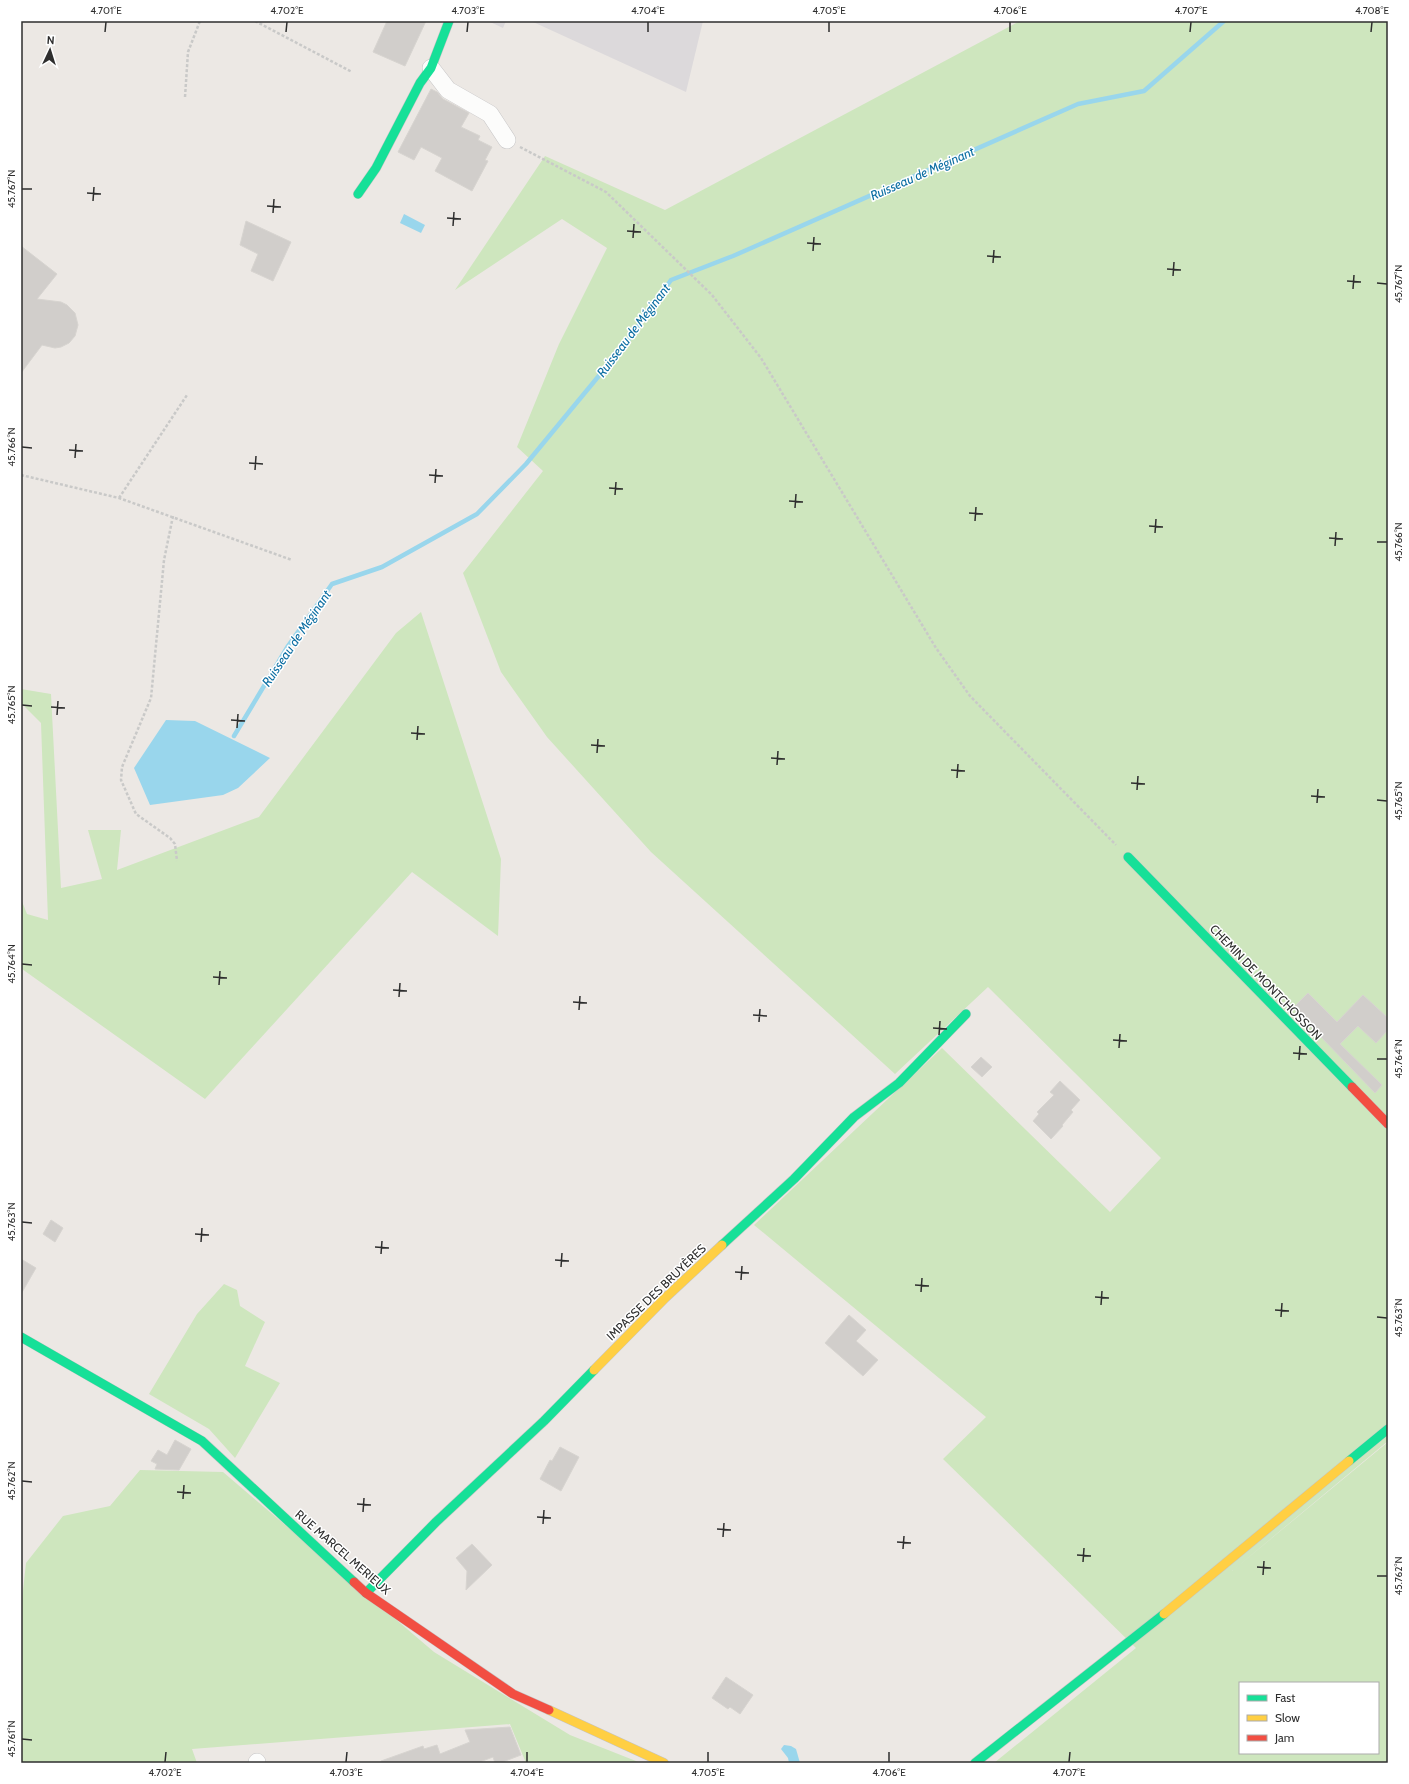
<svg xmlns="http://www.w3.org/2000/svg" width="1409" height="1784" viewBox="0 0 1409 1784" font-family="Cabin,sans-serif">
<rect width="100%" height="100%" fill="#ece8e4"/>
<path fill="#dcd9db" d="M 488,21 L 506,21 L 503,28 Z
M 531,21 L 703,21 L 686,92 Z"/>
<path fill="#cee6be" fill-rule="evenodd" d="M 1020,21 L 1388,21 L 1388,1441 L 1232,1571 L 1388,1442 L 1388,1763 L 994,1763 L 1136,1648 L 943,1459 L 986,1417 L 754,1225 L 942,1048 L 1110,1212 L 1161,1158 L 988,987 L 895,1074 L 651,852 L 547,737 L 501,672 L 463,573 L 543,471 L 517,447 L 559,344 L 607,248 L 562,219 L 455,290 L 545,156 L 665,210 ZM 1240,1683 L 1378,1683 L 1378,1753 L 1240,1753 Z
M 421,612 L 501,859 L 498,936 L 412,872 L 205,1099 L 22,969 L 21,899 L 27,914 L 48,920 L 41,723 L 21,703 L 21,689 L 51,694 L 61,888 L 102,879 L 88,830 L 121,830 L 117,870 L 259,817 L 396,633 Z
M 224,1284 L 237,1290 L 240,1306 L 265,1322 L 245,1366 L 280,1383 L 235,1458 L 209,1429 L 149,1394 L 197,1314 Z
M 140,1470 L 223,1472 L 434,1652 L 570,1735 L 641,1763 L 526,1763 L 510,1724 L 192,1749 L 197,1763 L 21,1763 L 21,1609 L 26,1563 L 63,1516 L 110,1506 Z"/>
<path fill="#99d6ec" d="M 404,214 L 425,225 L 421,233 L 400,223 Z
M 166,720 L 195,721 L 270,758 L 238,788 L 223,795 L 150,805 L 134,768 Z
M 784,1745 L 791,1746 L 796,1749 L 800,1763 L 789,1763 L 788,1758 L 781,1749 Z"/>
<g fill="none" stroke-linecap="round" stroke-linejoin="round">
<path stroke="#99d6ec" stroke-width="4.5" d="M 234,736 L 288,646 L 332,584 L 382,567 L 477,514 L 526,464 L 626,343 L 671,280 L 733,256 L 1078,104 L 1144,91 L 1224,21"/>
</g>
<path fill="#d1cecb" stroke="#d7d4d0" d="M 387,21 L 426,21 L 405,66 L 373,52 Z
M 431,89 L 437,92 L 443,99 L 469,113 L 461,127 L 480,136 L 478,140 L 492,147 L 485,160 L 488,161 L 472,191 L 435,171 L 442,158 L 421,147 L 414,160 L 398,152 Z
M 246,221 L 291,242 L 273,281 L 251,271 L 258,254 L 240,245 Z
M 21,246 L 57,274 L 37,299 L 61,302 L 67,305 L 75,313 L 78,325 L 75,336 L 69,343 L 61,347 L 55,348 L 42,345 L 21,373 Z
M 1308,993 L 1337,1022 L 1363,995 L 1388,1018 L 1388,1030 L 1376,1043 L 1358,1026 L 1340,1044 L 1382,1085 L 1375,1093 L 1293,1008 Z
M 981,1057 L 992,1067 L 982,1077 L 971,1067 Z
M 1060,1081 L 1080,1100 L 1071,1110 L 1073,1112 L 1062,1125 L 1063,1126 L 1051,1139 L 1033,1121 L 1039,1114 L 1037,1112 L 1054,1095 L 1050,1092 Z
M 51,1220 L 63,1228 L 55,1242 L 43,1234 Z
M 21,1259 L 36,1268 L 21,1294 Z
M 849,1315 L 866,1330 L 856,1341 L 878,1360 L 863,1376 L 825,1343 Z
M 175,1440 L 191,1449 L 179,1470 L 155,1469 L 157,1464 L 151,1461 L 158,1450 L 167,1455 Z
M 560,1447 L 579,1457 L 561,1491 L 540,1479 L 550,1460 L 552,1461 Z
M 472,1544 L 492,1565 L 466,1590 L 467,1571 L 456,1558 Z
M 726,1677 L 753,1695 L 740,1714 L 730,1707 L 728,1709 L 712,1698 Z
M 510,1727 L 521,1755 L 500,1763 L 495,1763 L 493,1757 L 477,1763 L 381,1763 L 381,1761 L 423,1746 L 424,1749 L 437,1745 L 440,1754 L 470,1742 L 465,1730 Z"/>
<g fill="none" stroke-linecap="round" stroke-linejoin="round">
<g stroke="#c5c4c5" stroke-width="18">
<path id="street" d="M 431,68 L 448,90 L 490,114 L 507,140
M 257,1762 L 257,1763"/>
</g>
<g stroke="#c5c4c5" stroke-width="10">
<path id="fast" d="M 358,194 L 376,168 L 420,83 L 431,68 L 449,21
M 1128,857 L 1352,1087
M 722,1245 L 794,1179 L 854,1117 L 899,1083 L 966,1014
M 21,1337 L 202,1441 L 354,1582
M 1349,1461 L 1388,1429
M 366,1593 L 436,1522 L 544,1421 L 594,1370
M 975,1763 L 1164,1614"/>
</g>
<g stroke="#c5c4c5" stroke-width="10">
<path id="slow" d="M 594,1370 L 665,1298 L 722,1245
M 1164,1614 L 1349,1461
M 549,1710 L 664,1763"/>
</g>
<g stroke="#c5c4c5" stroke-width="10">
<path id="jam" d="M 1352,1087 L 1388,1124
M 354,1582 L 366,1593 L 513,1694 L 549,1710"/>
</g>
<path stroke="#c9c9c8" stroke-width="2.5" stroke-dasharray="3 2" stroke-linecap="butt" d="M 255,21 L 352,72
M 185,97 L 188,52 L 200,21
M 520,147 L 606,192 L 712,295 L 761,358 L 936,648 L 970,696 L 1116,845
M 21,475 L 119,498 L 292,560
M 119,498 L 187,395
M 173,516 L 164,560 L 151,698 L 122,767 L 121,780 L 136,814 L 170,838 L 175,844 L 177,861"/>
<use href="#street" stroke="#fcfcfb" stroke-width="17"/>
<use href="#fast" stroke="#16e098" stroke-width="9"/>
<use href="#slow" stroke="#ffcf43" stroke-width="9"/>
<use href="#jam" stroke="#f24e42" stroke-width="9"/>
</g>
<path fill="none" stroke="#2e2e2e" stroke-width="1.5" d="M 105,32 L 106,22M 286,32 L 287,22M 467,32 L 468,22M 648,32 L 648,22M 829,32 L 829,22M 1010,32 L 1010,22M 1190,32 L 1191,22M 1371,32 L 1372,22M 22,189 L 32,189M 87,193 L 101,194M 93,201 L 94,187M 267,206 L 281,207M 273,213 L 274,199M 447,218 L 461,219M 453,226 L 454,212M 627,231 L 641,232M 633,238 L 634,224M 807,243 L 821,244M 813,251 L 814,237M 987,256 L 1001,257M 993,263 L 994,250M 1167,269 L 1181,270M 1173,276 L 1174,262M 1347,281 L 1361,282M 1377,283 L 1387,284M 1353,289 L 1354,275M 22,447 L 32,448M 69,450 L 83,451M 75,458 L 76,444M 249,463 L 263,464M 255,470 L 256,456M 429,475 L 443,476M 435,483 L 436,469M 609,488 L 623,489M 615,495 L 616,482M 789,501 L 803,502M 795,508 L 796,494M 969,513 L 983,514M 975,521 L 976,507M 1149,526 L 1163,527M 1155,533 L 1156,519M 1329,538 L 1343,539M 1377,542 L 1387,542M 1335,546 L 1336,532M 22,705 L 32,706M 51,707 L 65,708M 57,715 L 58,701M 231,720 L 245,721M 237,728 L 238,714M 411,733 L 425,734M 417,740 L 418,726M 591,745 L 605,746M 597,753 L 598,739M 771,758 L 785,759M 777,765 L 778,751M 951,770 L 965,771M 957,778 L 958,764M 1131,783 L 1145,784M 1137,790 L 1138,776M 1311,796 L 1325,797M 1377,800 L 1387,801M 1317,803 L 1318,789M 22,964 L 32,965M 213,977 L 227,978M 219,985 L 220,971M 393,990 L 407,991M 399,997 L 400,983M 573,1002 L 587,1003M 579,1010 L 580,996M 753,1015 L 767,1016M 759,1022 L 760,1009M 933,1028 L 947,1029M 939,1035 L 940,1021M 1113,1040 L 1127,1041M 1119,1048 L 1120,1034M 1293,1053 L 1307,1054M 1377,1059 L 1387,1059M 1299,1060 L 1300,1046M 22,1222 L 32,1223M 195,1234 L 209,1235M 201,1242 L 202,1228M 375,1247 L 389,1248M 381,1254 L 382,1241M 555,1260 L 569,1261M 561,1267 L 562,1253M 735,1272 L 749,1273M 741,1280 L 742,1266M 915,1285 L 929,1286M 921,1292 L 922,1278M 1095,1297 L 1109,1298M 1101,1305 L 1102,1291M 1275,1310 L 1289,1311M 1281,1317 L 1282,1303M 1377,1317 L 1387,1318M 22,1481 L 32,1482M 177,1492 L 191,1493M 183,1499 L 184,1485M 357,1504 L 371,1505M 363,1512 L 364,1498M 537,1517 L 551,1518M 543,1524 L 544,1510M 717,1529 L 731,1530M 723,1537 L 724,1523M 897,1542 L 911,1543M 903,1549 L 904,1536M 1077,1555 L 1091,1556M 1083,1562 L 1084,1548M 1257,1567 L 1271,1568M 1263,1575 L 1264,1561M 1377,1576 L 1387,1576M 22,1739 L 32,1740M 165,1762 L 166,1752M 346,1762 L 347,1752M 527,1762 L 527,1752M 708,1762 L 708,1752M 889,1762 L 889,1752M 1069,1762 L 1070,1752"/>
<g text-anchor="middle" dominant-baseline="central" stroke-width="3" stroke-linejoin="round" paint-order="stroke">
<g font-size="12" fill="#2e2e2e" stroke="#fff">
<text transform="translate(1266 982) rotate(46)">CHEMIN DE MONTCHOSSON</text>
<text transform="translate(656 1292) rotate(-44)">IMPASSE DES BRUYÈRES</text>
<text transform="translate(343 1552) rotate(41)">RUE MARCEL MERIEUX</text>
</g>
<g font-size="13" font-style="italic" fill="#0d6fa3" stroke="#fff">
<text transform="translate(922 173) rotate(-24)">Ruisseau de Méginant</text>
<text transform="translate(633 330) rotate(-53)">Ruisseau de Méginant</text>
<text transform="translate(296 638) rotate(-56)">Ruisseau de Méginant</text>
</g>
</g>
<rect width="1409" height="1784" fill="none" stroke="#ffffff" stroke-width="44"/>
<rect x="1239" y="1682" width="140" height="72" fill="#ffffff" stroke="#ababab"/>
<rect x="1247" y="1695" width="20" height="6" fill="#16e098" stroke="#ababab"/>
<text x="1275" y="1702" font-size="12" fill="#2e2e2e">Fast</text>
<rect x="1247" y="1715" width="20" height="6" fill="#ffcf43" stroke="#ababab"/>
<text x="1275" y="1722" font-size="12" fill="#2e2e2e">Slow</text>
<rect x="1247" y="1735" width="20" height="6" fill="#f24e42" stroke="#ababab"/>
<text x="1275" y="1742" font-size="12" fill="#2e2e2e">Jam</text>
<g transform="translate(50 50) rotate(4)" stroke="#ffffff" stroke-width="3" paint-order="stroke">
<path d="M0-3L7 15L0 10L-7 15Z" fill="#2e2e2e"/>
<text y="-6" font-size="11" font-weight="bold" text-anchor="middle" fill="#2e2e2e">N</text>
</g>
<rect x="22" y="22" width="1365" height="1740" fill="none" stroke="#2e2e2e" stroke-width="1.5"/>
<g font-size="10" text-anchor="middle" fill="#2e2e2e">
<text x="106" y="14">4.701°E</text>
<text x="287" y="14">4.702°E</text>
<text x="468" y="14">4.703°E</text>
<text x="648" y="14">4.704°E</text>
<text x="829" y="14">4.705°E</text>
<text x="1010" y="14">4.706°E</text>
<text x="1191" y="14">4.707°E</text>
<text x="1372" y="14">4.708°E</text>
<text transform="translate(11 189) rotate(-90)" y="4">45.767°N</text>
<text transform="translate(1398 284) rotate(-90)" y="4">45.767°N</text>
<text transform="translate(11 447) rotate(-90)" y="4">45.766°N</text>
<text transform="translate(1398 542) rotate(-90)" y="4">45.766°N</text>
<text transform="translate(11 705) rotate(-90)" y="4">45.765°N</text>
<text transform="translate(1398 801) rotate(-90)" y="4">45.765°N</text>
<text transform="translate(11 964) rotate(-90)" y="4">45.764°N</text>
<text transform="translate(1398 1059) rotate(-90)" y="4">45.764°N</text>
<text transform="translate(11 1222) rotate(-90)" y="4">45.763°N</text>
<text transform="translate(1398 1318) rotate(-90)" y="4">45.763°N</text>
<text transform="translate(11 1481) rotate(-90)" y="4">45.762°N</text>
<text transform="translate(1398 1576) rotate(-90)" y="4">45.762°N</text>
<text transform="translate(11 1739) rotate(-90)" y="4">45.761°N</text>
<text x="165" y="1776">4.702°E</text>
<text x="346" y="1776">4.703°E</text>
<text x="527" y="1776">4.704°E</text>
<text x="708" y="1776">4.705°E</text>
<text x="889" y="1776">4.706°E</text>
<text x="1069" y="1776">4.707°E</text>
</g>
</svg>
